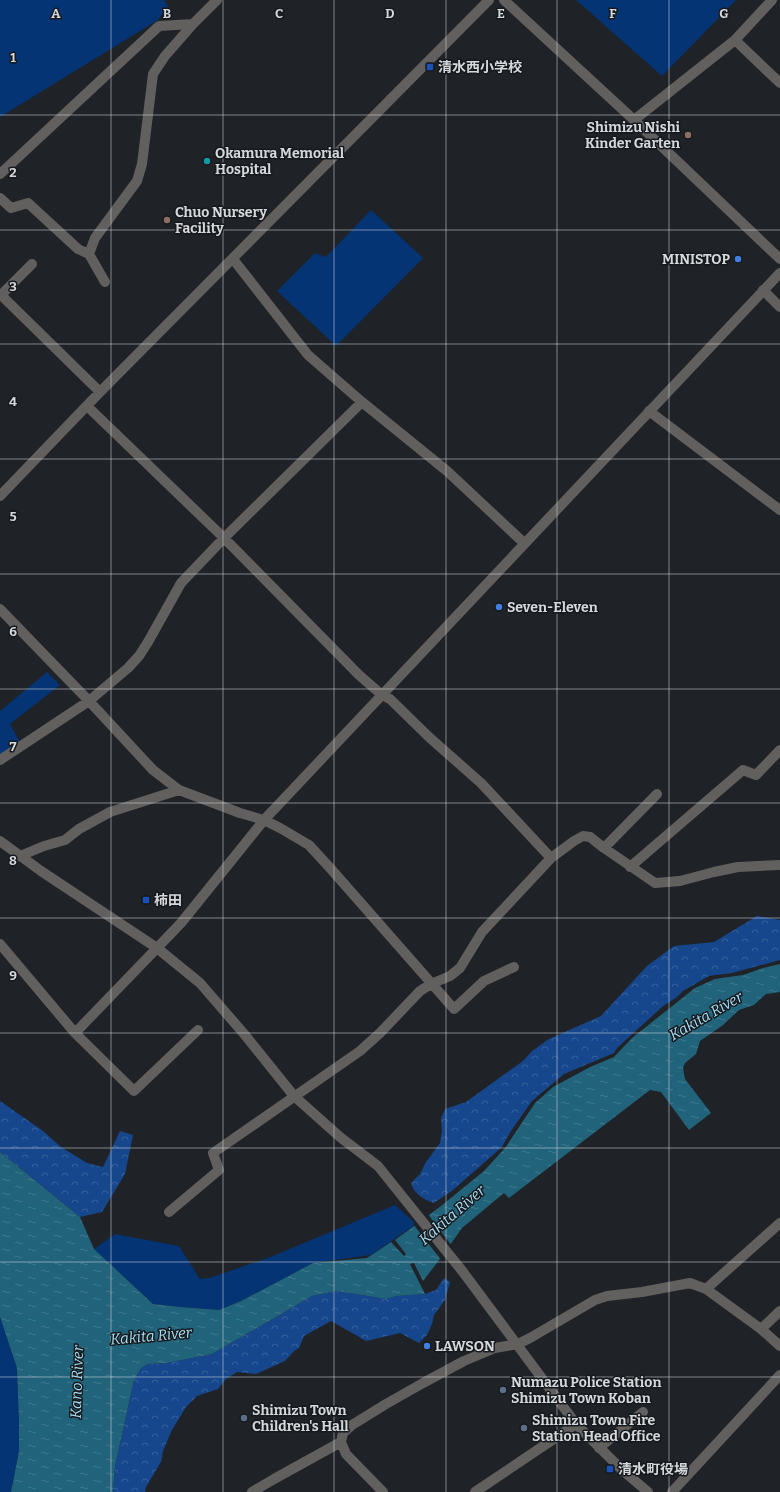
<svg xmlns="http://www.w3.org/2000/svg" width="780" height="1492" viewBox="0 0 780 1492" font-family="Bitter,'Noto Sans JP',serif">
<defs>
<pattern id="forest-crowns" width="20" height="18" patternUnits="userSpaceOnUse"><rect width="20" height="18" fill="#16478c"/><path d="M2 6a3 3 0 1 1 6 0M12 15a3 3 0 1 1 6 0" fill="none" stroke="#37619c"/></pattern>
<pattern id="water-ripples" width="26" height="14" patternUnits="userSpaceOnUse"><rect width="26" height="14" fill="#21637b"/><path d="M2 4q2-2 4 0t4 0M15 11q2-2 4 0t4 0" fill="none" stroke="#40798d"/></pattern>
</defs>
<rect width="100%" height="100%" fill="#1f2226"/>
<path fill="#043474" d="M 0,0 L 164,0 L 168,6 L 158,20 L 0,117 Z
M 576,0 L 736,0 L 662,76 Z
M 371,210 L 423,258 L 336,346 L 277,291 L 315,253 L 326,257 Z
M 47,672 L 60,685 L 10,724 L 21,744 L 0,758 L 0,711 Z
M 395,1205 L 416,1224 L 371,1255 L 313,1263 L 241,1301 L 219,1310 L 180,1307 L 153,1304 L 94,1249 L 115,1234 L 179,1246 L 200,1279 L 209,1278 L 268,1258 Z
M 0,1317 L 17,1368 L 19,1422 L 19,1451 L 11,1492 L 0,1492 Z"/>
<path fill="url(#forest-crowns)" d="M 757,916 L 780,920 L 780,960 L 732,973 L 709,976 L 683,991 L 677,997 L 662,1007 L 617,1048 L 614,1053 L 564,1074 L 532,1101 L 511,1131 L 502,1147 L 453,1190 L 434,1203 C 423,1199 415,1195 411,1183 L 420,1174 L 426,1162 L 440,1143 L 442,1131 L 441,1118 L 445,1109 L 466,1102 L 523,1061 L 532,1051 L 549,1039 L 601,1016 L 647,966 L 674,946 L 714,942 Z
M 0,1101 L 43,1131 L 61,1147 L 87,1163 L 103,1167 L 120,1131 L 133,1135 L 125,1174 L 102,1212 L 80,1217 L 0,1152 Z
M 444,1278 L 450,1282 L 445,1300 L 434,1315 L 432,1324 L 427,1335 L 419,1343 L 400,1333 L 366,1341 L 331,1321 L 304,1336 L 299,1348 L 294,1351 L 285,1361 L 256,1374 L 237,1372 L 226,1379 L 218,1389 L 197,1396 L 186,1407 L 172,1430 L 163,1451 L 161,1462 L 146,1487 L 145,1492 L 113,1492 L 115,1466 L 134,1380 L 141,1368 L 148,1364 L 167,1363 L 212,1354 L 312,1296 L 337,1291 L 386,1299 L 396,1296 L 425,1294 L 436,1290 Z"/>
<path fill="url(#water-ripples)" d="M 780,964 L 780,992 L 766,994 L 754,1005 L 739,1010 L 723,1025 L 700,1041 L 696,1054 L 685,1063 L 683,1068 L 685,1079 L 711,1113 L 689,1130 L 661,1092 L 650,1090 L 509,1198 L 504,1193 L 462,1228 L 443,1255 L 423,1281 L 414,1263 L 410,1264 L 425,1294 L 396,1296 L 386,1299 L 337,1291 L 312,1296 L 212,1354 L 167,1363 L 148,1364 L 141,1368 L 134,1380 L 115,1466 L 113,1492 L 11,1492 L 19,1451 L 19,1422 L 17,1368 L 0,1317 L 0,1152 L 80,1217 L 94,1249 L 153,1304 L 180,1307 L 219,1310 L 241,1301 L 313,1263 L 367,1258 L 391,1242 L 404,1256 L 406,1254 L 395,1240 L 441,1206 L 484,1171 L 505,1148 L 535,1103 L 553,1087 L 590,1067 L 614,1057 L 632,1038 L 695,988 L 715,979 L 743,975 L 763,968 Z"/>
<path fill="#1f2226" d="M 427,1213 L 452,1246 L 442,1261 L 413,1224 Z"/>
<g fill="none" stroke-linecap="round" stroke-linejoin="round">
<path stroke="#625f5f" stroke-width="10" d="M 735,40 L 780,83
M 634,120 L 735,40 L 772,0
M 0,174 L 159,26 L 193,24
M 0,198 L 11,208 L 28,203 L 78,249 L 89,254
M 233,259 L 308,355 L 362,402 L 447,471 L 524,543
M 105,282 L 89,254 L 95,238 L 137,181 L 142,164 L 153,74 L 165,56 L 193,24 L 217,0
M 763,290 L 780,307
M 0,294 L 100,392
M 1,295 L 32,264
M 87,406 L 224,538 L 359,675 L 382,695 L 390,699 L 430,738 L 481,783 L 551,858 L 574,841 L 583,836 L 590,837 L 604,848 L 655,883 L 680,881 L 714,872 L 738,867 L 780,865
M 649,411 L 780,510
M 0,496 L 100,392 L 489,0
M 0,609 L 89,701 L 153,770 L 179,790 L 240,813 L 264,820 L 280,828 L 309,845 L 331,869 L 454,1009 L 484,981 L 514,967
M 0,760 L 89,701 L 128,668 L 139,656 L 148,642 L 181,583 L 224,538 L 362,402
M 604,848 L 657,794
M 20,856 L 44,846 L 65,840 L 79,829 L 110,812 L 179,790
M 630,867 L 743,770 L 756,775 L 780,750
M 0,944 L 75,1033 L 134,1091 L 198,1030
M 75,1033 L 157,948
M 169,1212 L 219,1170 L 213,1153 L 360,1051 L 380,1033 L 420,991 L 431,984 L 450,976 L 460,968 L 482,932 L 551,858
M 706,1289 L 780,1223
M 761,1329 L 780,1311
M 599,1448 L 643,1412
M 252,1492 L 274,1479 L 341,1442
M 383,1492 L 346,1454 L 341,1442 L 343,1433 L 352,1425 L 386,1404 L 423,1383 L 464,1361 L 495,1348 L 518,1344 L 530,1338 L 595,1300 L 607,1296 L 642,1292 L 690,1283 L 706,1289 L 761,1329 L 780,1346
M 475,1492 L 576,1424
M 672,1492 L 780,1375"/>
<path stroke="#625f5f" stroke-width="10" d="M 504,0 L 634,120 L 780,259
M 0,841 L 41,871 L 157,948 L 200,983 L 245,1035 L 294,1096 L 340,1137 L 378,1166 L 390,1181 L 463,1272 L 576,1424 L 621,1469 L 648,1492
M 157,948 L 181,923 L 264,820 L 780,273"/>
</g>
<path fill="none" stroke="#d5d7da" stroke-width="1" stroke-opacity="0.55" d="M 111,0 L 111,1492M 223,0 L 223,1492M 334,0 L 334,1492M 446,0 L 446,1492M 557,0 L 557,1492M 669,0 L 669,1492M 0,115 L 780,115M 0,230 L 780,230M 0,344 L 780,344M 0,459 L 780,459M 0,574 L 780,574M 0,689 L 780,689M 0,803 L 780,803M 0,918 L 780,918M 0,1033 L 780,1033M 0,1148 L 780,1148M 0,1262 L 780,1262M 0,1377 L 780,1377"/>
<g fill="#1a4fb4" stroke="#16191d" stroke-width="1.5">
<rect x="426" y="63" width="8" height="8" rx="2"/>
<rect x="142" y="896" width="8" height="8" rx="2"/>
<rect x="606" y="1465" width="8" height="8" rx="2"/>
</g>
<g fill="#8d6e63" stroke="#16191d" stroke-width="1.5">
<circle cx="688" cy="135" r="4"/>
<circle cx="167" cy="220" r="4"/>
</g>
<circle fill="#0f9aa8" stroke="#16191d" stroke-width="1.5" cx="207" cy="161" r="4"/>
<g fill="#3f7fe0" stroke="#16191d" stroke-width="1.5">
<circle cx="738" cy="259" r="4"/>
<circle cx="499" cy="607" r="4"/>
<circle cx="427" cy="1346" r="4"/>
</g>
<g fill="#5c6f8a" stroke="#16191d" stroke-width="1.5">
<circle cx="503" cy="1390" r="4"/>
<circle cx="244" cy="1418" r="4"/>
<circle cx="524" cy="1428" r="4"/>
</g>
<g text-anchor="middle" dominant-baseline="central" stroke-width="3" stroke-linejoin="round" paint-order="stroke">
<g font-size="14" font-weight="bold" fill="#d5d7da" stroke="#16191d" text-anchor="start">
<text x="438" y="67">清水西小学校</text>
<text x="680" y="127" text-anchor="end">Shimizu Nishi<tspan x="680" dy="16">Kinder Garten</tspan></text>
<text x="215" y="153">Okamura Memorial<tspan x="215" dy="16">Hospital</tspan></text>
<text x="175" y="212">Chuo Nursery<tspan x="175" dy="16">Facility</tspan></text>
<text x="730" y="259" text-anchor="end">MINISTOP</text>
<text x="507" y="607">Seven-Eleven</text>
<text x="154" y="900">柿田</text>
<text x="435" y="1346">LAWSON</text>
<text x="511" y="1382">Numazu Police Station<tspan x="511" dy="16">Shimizu Town Koban</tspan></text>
<text x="252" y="1410">Shimizu Town<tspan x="252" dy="16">Children's Hall</tspan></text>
<text x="532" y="1420">Shimizu Town Fire<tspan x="532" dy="16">Station Head Office</tspan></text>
<text x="618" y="1469">清水町役場</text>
</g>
<g font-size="15" font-style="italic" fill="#a9def4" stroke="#16191d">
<text transform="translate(706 1016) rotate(-30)">Kakita River</text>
<text transform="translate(452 1215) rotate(-41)">Kakita River</text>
<text transform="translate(151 1336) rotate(-5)">Kakita River</text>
<text transform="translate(77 1382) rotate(-88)">Kano River</text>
</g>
</g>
<g font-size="13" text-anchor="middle" font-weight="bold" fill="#d5d7da" stroke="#16191d" stroke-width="3" stroke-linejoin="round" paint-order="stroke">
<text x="56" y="18">A</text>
<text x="167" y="18">B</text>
<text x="279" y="18">C</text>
<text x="390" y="18">D</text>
<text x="501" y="18">E</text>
<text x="613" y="18">F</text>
<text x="724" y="18">G</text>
<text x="13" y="62">1</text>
<text x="13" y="177">2</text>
<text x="13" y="291">3</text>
<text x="13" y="406">4</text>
<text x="13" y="521">5</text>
<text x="13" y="636">6</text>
<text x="13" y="751">7</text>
<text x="13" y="865">8</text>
<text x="13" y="980">9</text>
</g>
</svg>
